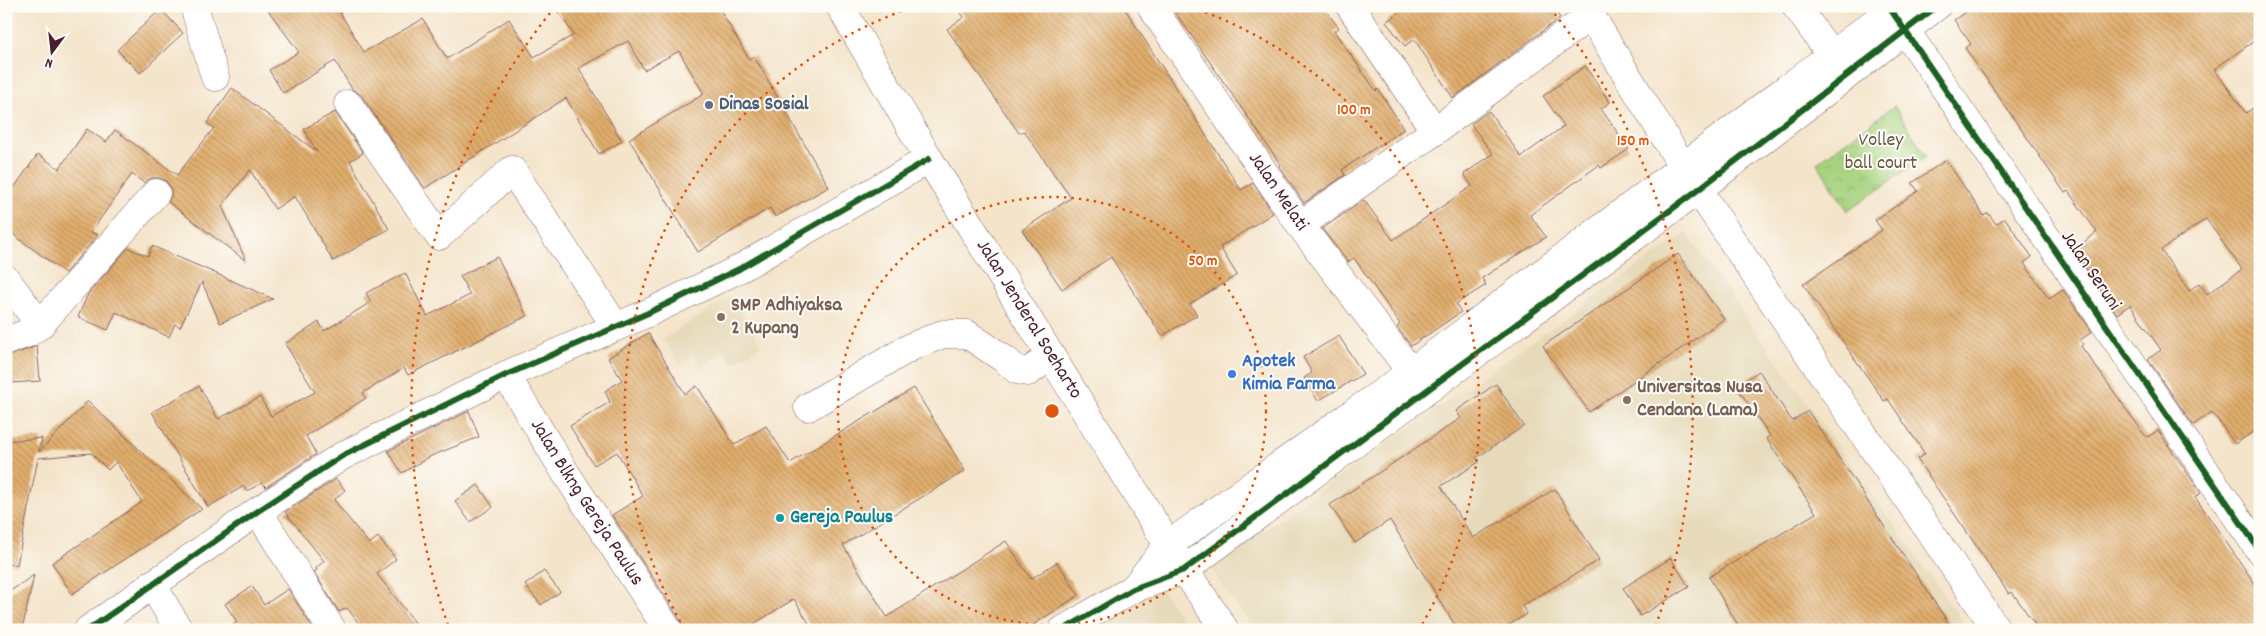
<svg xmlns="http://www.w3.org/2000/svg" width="2266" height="636" viewBox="0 0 2266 636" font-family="Dekko,sans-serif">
<defs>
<pattern id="park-crowns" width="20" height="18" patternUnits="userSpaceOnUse" patternTransform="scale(1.25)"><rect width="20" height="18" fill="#a7d37f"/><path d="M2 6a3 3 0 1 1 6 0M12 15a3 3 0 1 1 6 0" fill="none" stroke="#91b56e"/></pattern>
<pattern id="building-back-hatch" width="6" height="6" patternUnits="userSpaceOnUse" patternTransform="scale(1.25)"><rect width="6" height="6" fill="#e1ae6d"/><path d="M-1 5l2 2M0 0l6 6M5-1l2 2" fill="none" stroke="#b88d5a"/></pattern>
</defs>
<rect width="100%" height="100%" fill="#fdfcf7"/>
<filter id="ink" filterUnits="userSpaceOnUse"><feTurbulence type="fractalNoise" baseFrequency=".02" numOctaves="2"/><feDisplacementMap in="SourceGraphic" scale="10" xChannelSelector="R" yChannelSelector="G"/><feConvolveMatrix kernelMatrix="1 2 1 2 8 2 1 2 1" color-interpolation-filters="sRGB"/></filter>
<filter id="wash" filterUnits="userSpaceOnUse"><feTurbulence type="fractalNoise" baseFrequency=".0096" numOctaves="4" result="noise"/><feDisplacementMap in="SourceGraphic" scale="20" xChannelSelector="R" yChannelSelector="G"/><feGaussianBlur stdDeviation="1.12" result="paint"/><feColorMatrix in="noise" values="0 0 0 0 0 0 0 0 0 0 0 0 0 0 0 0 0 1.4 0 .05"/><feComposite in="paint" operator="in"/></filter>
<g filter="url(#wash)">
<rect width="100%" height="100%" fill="#f4e4ca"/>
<path fill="#e7daba" d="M 1686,233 L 1969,630 L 1254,630 L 1210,568 Z
M 731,296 L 762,345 L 732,364 L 725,352 L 701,368 L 693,355 L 679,364 L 663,339 Z
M 1155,579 L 1190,630 L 1078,630 Z"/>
<path fill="url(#park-crowns)" stroke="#787955" d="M 1894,106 L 1926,156 L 1848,211 L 1817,163 Z"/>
<g id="blocks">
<path fill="url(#building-back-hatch)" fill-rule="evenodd" d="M 265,6 L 336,6 L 364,52 L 423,19 L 447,59 L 509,19 L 534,57 L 574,35 L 554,6 L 593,6 L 598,13 L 611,6 L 718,6 L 749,59 L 754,56 L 829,187 L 775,217 L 770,208 L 698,252 L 629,139 L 704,94 L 679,51 L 644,70 L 628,41 L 579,68 L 622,141 L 599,154 L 566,98 L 425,188 L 361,95 L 352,89 L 335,61 L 283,93 L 269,70 L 299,52 Z
M 956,6 L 1123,6 L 1241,190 L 1253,183 L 1273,213 L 1220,247 L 1237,275 L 1190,304 L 1197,315 L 1162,336 L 1111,257 L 1062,289 L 1022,230 L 1071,198 L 1024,131 L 1019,133 L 947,29 L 964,17 Z
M 1171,6 L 1322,6 L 1339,28 L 1334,31 L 1376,91 L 1378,89 L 1404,129 L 1349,165 L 1342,170 L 1345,175 L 1304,203 L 1279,166 L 1281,165 Z
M 1407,6 L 1552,6 L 1560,18 L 1453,98 L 1414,39 L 1405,46 L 1386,22 Z
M 1974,6 L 2260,6 L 2260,37 L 2214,69 L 2246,113 L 2260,103 L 2260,427 L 2235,444 L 2212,412 L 2193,425 L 2148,359 L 2161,350 L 2130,305 L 2117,314 L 2074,250 L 2097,232 L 2068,191 L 2065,193 L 1965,48 L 1971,44 L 1954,20 ZM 2206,219 L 2242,269 L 2207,294 L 2199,283 L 2189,291 L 2161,250 Z
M 161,9 L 183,33 L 140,73 L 117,50 Z
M 1585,66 L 1610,102 L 1601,109 L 1629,149 L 1601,168 L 1599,165 L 1530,215 L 1546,237 L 1482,278 L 1486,285 L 1456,304 L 1461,312 L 1411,346 L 1397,327 L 1400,324 L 1354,258 L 1348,262 L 1322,229 L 1364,200 L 1393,240 L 1472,186 L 1464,174 L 1493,154 L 1471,124 L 1489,111 L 1521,157 L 1564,126 L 1543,96 Z
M 232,88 L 317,152 L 304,129 L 335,112 L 363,153 L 350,161 L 389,229 L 333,261 L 295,196 L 275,209 L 250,170 L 222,206 L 246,261 L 168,202 L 171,196 L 171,188 L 166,181 L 159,178 L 151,178 L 144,183 L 132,174 L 91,232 L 98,235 L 65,273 L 6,229 L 6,199 L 38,154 L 59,169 L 87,129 L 106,142 L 115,130 L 177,175 L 214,128 L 207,123 Z
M 1946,160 L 1984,216 L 1988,213 L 1996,224 L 2005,218 L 2032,257 L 2024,263 L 2049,299 L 2063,290 L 2092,332 L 2080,340 L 2083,344 L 2081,346 L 2144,434 L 2148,437 L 2158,430 L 2201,493 L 2195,497 L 2260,591 L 2260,630 L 2039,630 L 2012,592 L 2009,594 L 1917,459 L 1925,454 L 1888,399 L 1884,401 L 1803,284 L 1882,230 L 1875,220 L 1918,191 L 1912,183 Z
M 152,246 L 208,270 L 273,299 L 220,323 L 202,282 L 180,327 L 175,324 L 169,337 L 116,312 L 108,330 L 78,317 L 88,294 L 128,248 L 148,256 Z
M 1678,254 L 1724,319 L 1589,412 L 1543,346 Z
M 497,257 L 527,316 L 408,375 L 404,368 L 363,393 L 366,398 L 306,436 L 316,454 L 266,487 L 262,483 L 247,491 L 244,486 L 208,507 L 152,412 L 199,386 L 218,419 L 260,397 L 271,416 L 315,392 L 285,344 L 319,322 L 324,331 L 371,302 L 366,293 L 405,273 L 427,316 L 470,295 L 460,276 Z
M 648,333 L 685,394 L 697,386 L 734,445 L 766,426 L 790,463 L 914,388 L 965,471 L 843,545 L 887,617 L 1006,541 L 1031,579 L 1057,562 L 1079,595 L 1025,630 L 813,630 L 794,599 L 744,630 L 684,630 L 681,621 L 612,515 L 643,496 L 617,452 L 594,465 L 570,426 L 610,402 L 605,391 L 622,380 L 608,358 Z
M 1339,336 L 1363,374 L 1318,401 L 1304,378 L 1312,373 L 1303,357 Z
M 37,346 L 40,381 L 11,383 L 9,356 Z
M 1759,371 L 1792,421 L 1808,411 L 1953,630 L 1741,630 L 1709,577 L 1816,513 L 1766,438 L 1770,436 L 1736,386 Z
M 1496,384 L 1524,426 L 1476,458 L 1479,462 L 1441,486 L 1473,538 L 1555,489 L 1599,560 L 1522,606 L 1527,614 L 1501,630 L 1458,630 L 1390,520 L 1355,543 L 1330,505 L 1461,418 L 1456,411 Z
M 88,401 L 202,509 L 72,594 L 52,563 L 142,502 L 116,462 L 108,470 L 91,453 L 38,458 L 17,565 L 6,564 L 6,441 L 42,438 L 39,452 Z
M 469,411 L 479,437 L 431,456 L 402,473 L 388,451 Z
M 336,479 L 345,490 L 334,500 L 369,544 L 378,537 L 396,559 L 377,574 L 421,630 L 364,630 L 347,608 L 339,612 L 314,572 L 317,570 L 316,568 L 324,561 L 285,512 Z
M 478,485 L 493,507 L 470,522 L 455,501 Z
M 1671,558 L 1689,587 L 1640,616 L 1623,588 Z
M 544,571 L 560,592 L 541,605 L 525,585 Z
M 34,575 L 22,630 L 6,630 L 6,594 Z
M 252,586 L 264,605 L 288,589 L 313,629 L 225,630 L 237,622 L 225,604 Z"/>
</g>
</g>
<g filter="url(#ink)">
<use href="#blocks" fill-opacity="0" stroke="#866463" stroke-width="1"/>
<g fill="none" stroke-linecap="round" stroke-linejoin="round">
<g stroke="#866463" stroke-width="29">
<g id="minor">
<path d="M 194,6 L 215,77"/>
<path id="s1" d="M 1151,6 L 1300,225 L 1411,372"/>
<path d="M 1350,6 L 1435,131"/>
<path d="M 1585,6 L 1683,167 L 1774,303 L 1997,630"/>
<path d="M 1796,6 L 1832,56"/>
<path d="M 1895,15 L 2260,551"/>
<path d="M 348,104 L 439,236 L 512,170 L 616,327"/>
<path d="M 1300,225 L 1435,131 L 1591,15"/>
<path d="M 6,279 L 40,325"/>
<path d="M 6,341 L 28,333 L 40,325 L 156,193"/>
<path id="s2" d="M 506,375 L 565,472 L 668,630"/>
<path d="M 808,407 L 911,347 L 943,334 L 967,334 L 1004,359 L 1017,370 L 1028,372 L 1051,356"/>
<path d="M 258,511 L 332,630"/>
<path d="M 152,584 L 179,630"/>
<path d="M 1134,588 L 1168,545 L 1411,372 L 1896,6"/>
<path d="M 88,630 L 258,511 L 342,456 L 506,375 L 648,313 L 739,269 L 929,159"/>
<path d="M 1063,630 L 1133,589 L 1184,570 L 1699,189 L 1937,6"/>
</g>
</g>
<g stroke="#866463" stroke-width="29">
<g id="major">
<path id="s3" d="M 840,6 L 929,159 L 1168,545 L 1225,630"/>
</g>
</g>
<use href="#minor" stroke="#fff" stroke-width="28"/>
<use href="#major" stroke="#fff" stroke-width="28"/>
<g stroke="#fdfcf7" stroke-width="9">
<path id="cycleway" d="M 1891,10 L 2260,551
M 88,630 L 258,511 L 342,456 L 506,375 L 648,313 L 739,269 L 929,159
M 1063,630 L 1133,589 L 1184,570 L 1699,189 L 1937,6"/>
</g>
<use href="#cycleway" stroke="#1b5e20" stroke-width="6"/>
</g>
</g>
<g fill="none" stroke="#e0560e" stroke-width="2.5" stroke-dasharray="2.5 5">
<circle cx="1052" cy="411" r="214"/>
<path d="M684 628A427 427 0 0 1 913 7M1191 7A427 427 0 0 1 1420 628"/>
<path d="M448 625A641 641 0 0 1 554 8M1550 8A641 641 0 0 1 1656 625"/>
</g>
<circle fill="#5c6f8a" stroke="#fdfcf7" stroke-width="2" cx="709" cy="105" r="5"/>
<g fill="#8d6e63" stroke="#fdfcf7" stroke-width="2">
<circle cx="721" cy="317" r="5"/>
<circle cx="1627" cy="400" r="5"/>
</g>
<circle fill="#3f7fe0" stroke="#fdfcf7" stroke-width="2" cx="1232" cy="374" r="5"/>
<circle fill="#0f9aa8" stroke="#fdfcf7" stroke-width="2" cx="780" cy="518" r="5"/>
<g text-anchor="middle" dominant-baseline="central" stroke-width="4" stroke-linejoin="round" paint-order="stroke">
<g font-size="20" font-weight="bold" fill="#4e5e75" stroke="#fdfcf7" text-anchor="start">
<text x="719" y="105">Dinas Sosial</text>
</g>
<g font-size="20" fill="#654" stroke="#fdfcf7">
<text x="1881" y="141">Volley<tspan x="1881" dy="23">ball court</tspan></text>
</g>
<g font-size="20" fill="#4a1f2b" stroke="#fdfcf7">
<text stroke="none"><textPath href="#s1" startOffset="225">Jalan Melati</textPath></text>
<text transform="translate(2090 271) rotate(56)">Jalan Seruni</text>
<text stroke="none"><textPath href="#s3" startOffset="366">Jalan Jenderal Soeharto</textPath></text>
<text stroke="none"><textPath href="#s2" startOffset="151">Jalan Blkng Gereja Paulus</textPath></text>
</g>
<g font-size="20" font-weight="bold" fill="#785e54" stroke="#fdfcf7" text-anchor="start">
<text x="731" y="306">SMP Adhiyaksa<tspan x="731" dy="23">2 Kupang</tspan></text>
<text x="1637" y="388">Universitas Nusa<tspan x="1637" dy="23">Cendana (Lama)</tspan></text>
</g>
<g font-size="20" font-weight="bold" fill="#366cbe" stroke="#fdfcf7" text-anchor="start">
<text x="1242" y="362">Apotek<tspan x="1242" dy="23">Kimia Farma</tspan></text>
</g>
<g font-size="20" font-weight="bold" fill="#0d838f" stroke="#fdfcf7" text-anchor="start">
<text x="790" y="518">Gereja Paulus</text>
</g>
</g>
<circle cx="1052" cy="411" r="8" fill="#e0560e" stroke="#fdfcf7" stroke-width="2.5"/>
<g font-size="15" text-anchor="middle" font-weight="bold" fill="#e0560e" stroke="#fdfcf7" stroke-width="4" stroke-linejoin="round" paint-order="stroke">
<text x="1354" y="114">100 m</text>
<text x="1633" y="145">150 m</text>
<text x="1203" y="265">50 m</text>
</g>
<rect width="2266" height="636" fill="none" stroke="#fdfcf7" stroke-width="25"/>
<g transform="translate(52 52) rotate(195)" stroke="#fdfcf7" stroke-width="4" paint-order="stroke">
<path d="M0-4L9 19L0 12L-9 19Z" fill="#4a1f2b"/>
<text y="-8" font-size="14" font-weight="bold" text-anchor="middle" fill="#4a1f2b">N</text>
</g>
</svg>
